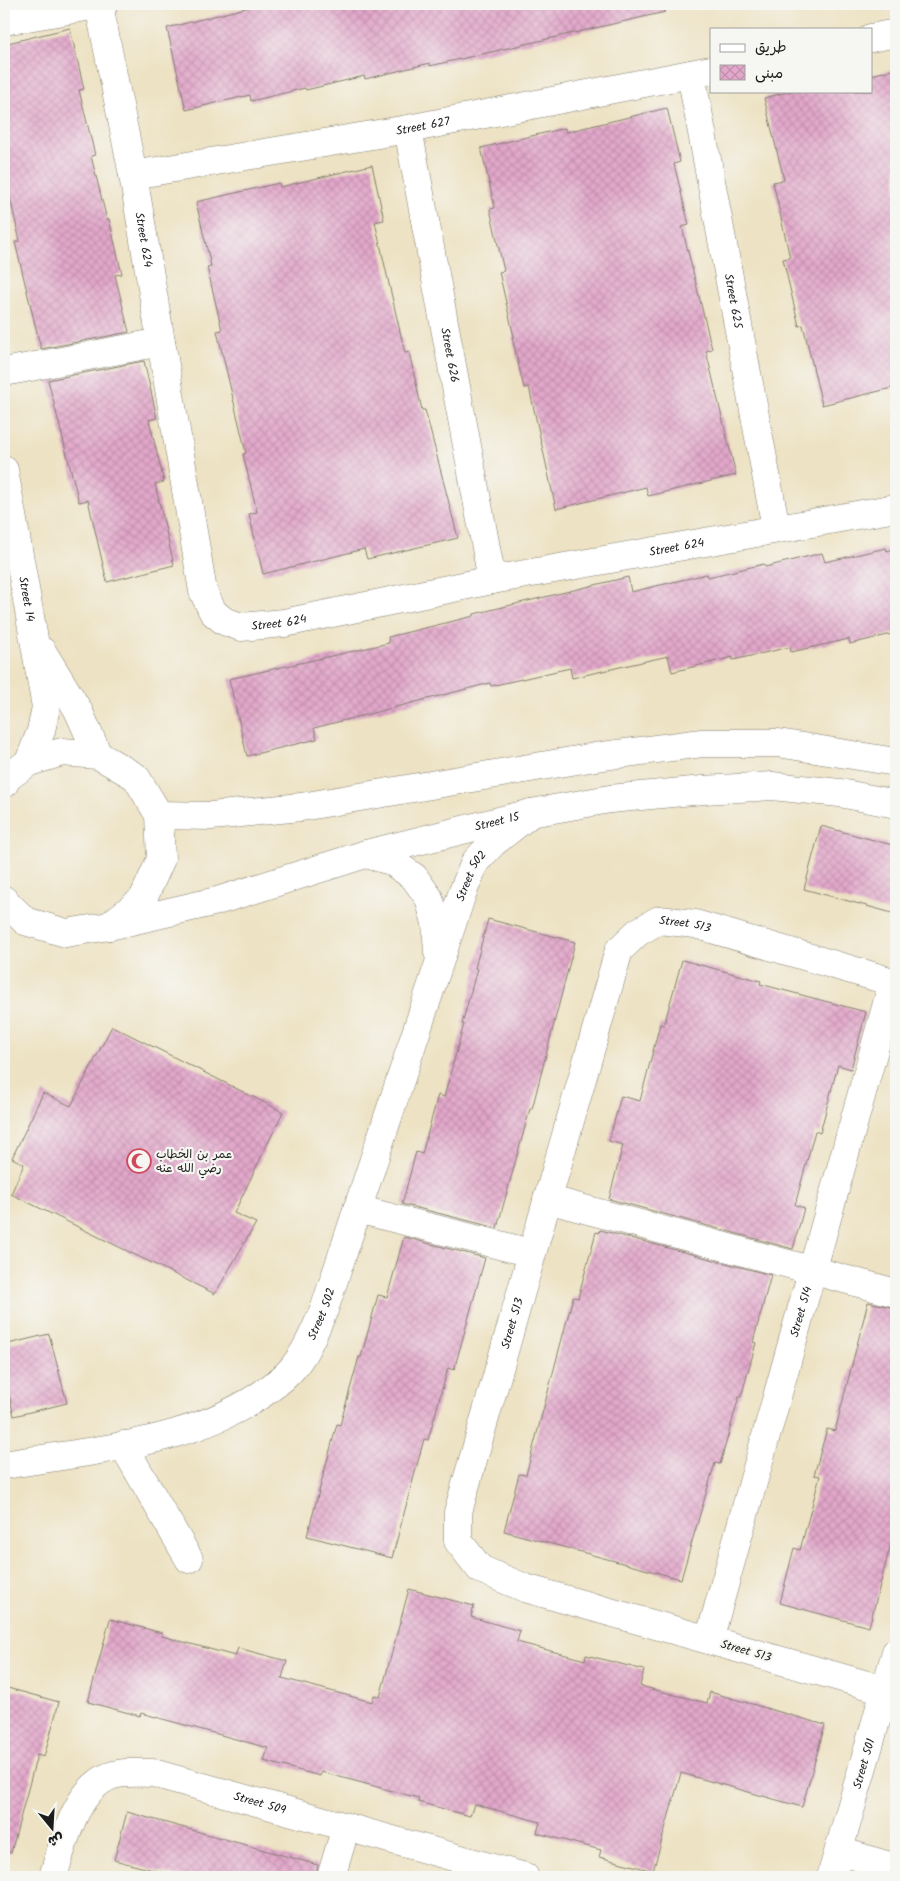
<svg xmlns="http://www.w3.org/2000/svg" width="900" height="1881" viewBox="0 0 900 1881" font-family="Kalam,'Playpen Sans Arabic',sans-serif">
<defs>
<pattern id="building-cross-hatch" width="8" height="8" patternUnits="userSpaceOnUse" patternTransform="scale(1.25)"><rect width="8" height="8" fill="#e2a7ca"/><path d="M0 0l8 8M0 8l8-8" fill="none" stroke="#c18fad"/></pattern>
</defs>
<rect width="100%" height="100%" fill="#f6f6f2"/>
<filter id="ink" filterUnits="userSpaceOnUse"><feTurbulence type="fractalNoise" baseFrequency=".02" numOctaves="2"/><feDisplacementMap in="SourceGraphic" scale="10" xChannelSelector="R" yChannelSelector="G"/><feConvolveMatrix kernelMatrix="1 2 1 2 8 2 1 2 1" color-interpolation-filters="sRGB"/></filter>
<filter id="wash" filterUnits="userSpaceOnUse"><feTurbulence type="fractalNoise" baseFrequency=".0096" numOctaves="4" result="noise"/><feDisplacementMap in="SourceGraphic" scale="20" xChannelSelector="R" yChannelSelector="G"/><feGaussianBlur stdDeviation="1.12" result="paint"/><feColorMatrix in="noise" values="0 0 0 0 0 0 0 0 0 0 0 0 0 0 0 0 0 1.4 0 .05"/><feComposite in="paint" operator="in"/></filter>
<g filter="url(#wash)">
<rect width="100%" height="100%" fill="#ede2c3"/>
<g id="blocks">
<path fill="url(#building-cross-hatch)" d="M 261,4 L 664,4 L 665,12 L 430,66 L 430,63 L 365,79 L 364,76 L 306,90 L 305,88 L 251,101 L 250,95 L 186,110 L 167,28 Z
M 70,28 L 84,89 L 79,90 L 95,155 L 91,156 L 107,220 L 109,219 L 122,274 L 115,275 L 129,332 L 41,349 L 15,242 L 20,241 L 4,172 L 4,44 Z
M 896,69 L 896,387 L 822,405 L 803,325 L 799,326 L 783,259 L 790,258 L 773,182 L 784,180 L 764,98 L 791,91 L 871,91 L 871,75 Z
M 667,108 L 680,162 L 674,164 L 689,225 L 682,227 L 712,349 L 706,351 L 736,475 L 648,496 L 646,487 L 556,509 L 529,387 L 524,388 L 512,337 L 514,337 L 499,272 L 504,271 L 490,209 L 495,208 L 481,148 L 565,128 L 566,132 Z
M 372,165 L 384,220 L 375,222 L 389,284 L 405,353 L 409,352 L 422,410 L 425,410 L 458,538 L 367,559 L 364,549 L 263,574 L 249,514 L 257,512 L 243,454 L 246,453 L 217,331 L 222,330 L 207,267 L 211,266 L 196,202 L 279,183 L 280,187 Z
M 144,361 L 157,418 L 149,420 L 164,482 L 155,484 L 174,565 L 107,582 L 88,500 L 79,502 L 48,380 Z
M 886,548 L 887,551 L 896,548 L 896,633 L 850,644 L 849,639 L 791,652 L 790,647 L 733,660 L 733,657 L 672,672 L 668,656 L 572,678 L 570,668 L 491,686 L 490,683 L 314,728 L 317,739 L 247,756 L 229,679 L 389,643 L 388,637 L 474,616 L 474,614 L 628,577 L 631,592 L 707,574 L 708,577 L 764,564 L 765,567 L 822,553 L 825,562 Z
M 821,826 L 896,846 L 896,914 L 804,889 Z
M 488,919 L 575,942 L 532,1109 L 530,1109 L 497,1228 L 402,1204 L 416,1152 L 422,1154 L 438,1095 L 444,1097 L 464,1024 L 462,1024 L 477,969 L 475,968 Z
M 682,960 L 761,981 L 760,984 L 866,1012 L 851,1069 L 838,1065 L 820,1133 L 815,1131 L 795,1205 L 804,1208 L 793,1249 L 609,1199 L 623,1145 L 609,1141 L 621,1096 L 640,1101 L 660,1024 L 664,1025 Z
M 112,1026 L 283,1112 L 234,1213 L 256,1223 L 215,1294 L 11,1194 L 24,1164 L 12,1158 L 43,1093 L 71,1106 Z
M 600,1230 L 771,1275 L 753,1342 L 756,1343 L 741,1397 L 739,1397 L 720,1464 L 715,1463 L 681,1579 L 504,1531 L 519,1474 L 526,1475 L 573,1297 L 578,1298 L 596,1232 L 599,1233 Z
M 404,1237 L 485,1258 L 454,1370 L 448,1368 L 428,1440 L 424,1439 L 392,1558 L 307,1536 L 337,1424 L 340,1425 L 359,1357 L 361,1357 L 378,1295 L 387,1297 Z
M 868,1302 L 896,1308 L 896,1524 L 869,1627 L 780,1603 L 794,1548 L 800,1550 L 820,1476 L 814,1475 L 827,1429 L 835,1431 Z
M 49,1334 L 67,1403 L 14,1416 L 4,1373 L 4,1345 Z
M 409,1589 L 474,1606 L 471,1617 L 520,1631 L 517,1642 L 585,1660 L 586,1655 L 644,1670 L 640,1686 L 707,1703 L 710,1692 L 825,1725 L 802,1807 L 681,1773 L 653,1871 L 599,1857 L 601,1850 L 537,1833 L 540,1822 L 474,1804 L 470,1816 L 418,1802 L 419,1798 L 321,1772 L 320,1776 L 264,1761 L 268,1748 L 141,1713 L 140,1716 L 88,1702 L 110,1619 L 162,1633 L 162,1636 L 235,1656 L 238,1648 L 287,1661 L 282,1678 L 372,1702 L 374,1695 L 380,1697 Z
M 4,1687 L 59,1702 L 44,1757 L 37,1755 L 11,1853 L 4,1852 Z
M 127,1812 L 318,1865 L 316,1877 L 180,1877 L 114,1860 Z"/>
</g>
</g>
<g filter="url(#ink)">
<use href="#blocks" fill-opacity="0" stroke="#847f70" stroke-width="1"/>
<g fill="none" stroke-linecap="round" stroke-linejoin="round">
<g stroke="#847f70" stroke-width="29">
<g id="minor">
<path id="s1" d="M 99,5 L 133,175 L 203,591 L 213,612 L 224,621 L 241,627 L 284,623 L 492,580 L 896,508"/>
<path d="M 4,21 L 104,4"/>
<path d="M 871,38 L 896,33"/>
<path id="s2" d="M 691,74 L 776,528"/>
<path id="s3" d="M 408,129 L 492,580"/>
<path id="s4" d="M 133,175 L 408,129 L 711,70"/>
<path d="M 4,372 L 161,342"/>
<path id="s5" d="M 4,470 L 46,707 L 41,731 L 29,762"/>
<path d="M 42,651 L 78,710 L 98,755"/>
<path d="M 4,784 L 8,777 L 29,762 L 62,752 L 98,755 L 136,777 L 159,815 L 161,859 L 143,899 L 109,926 L 66,933 L 25,921 L 4,900"/>
<path d="M 159,815 L 211,816 L 301,807 L 595,757 L 702,743 L 778,743 L 896,762"/>
<path d="M 366,854 L 391,861 L 414,877 L 429,898 L 436,923 L 438,952"/>
<path id="s6" d="M 109,926 L 217,901 L 366,854 L 531,813 L 610,799 L 703,790 L 772,786 L 840,793 L 896,804"/>
<path d="M 547,1199 L 896,1293"/>
<path d="M 357,1209 L 531,1253"/>
<path d="M 123,1445 L 189,1559"/>
<path id="s7" d="M 4,1465 C 97,1449 208,1443 283,1378 C 303,1361 313,1334 324,1310 L 462,894 L 475,862 L 493,843 L 531,813"/>
<path id="s8" d="M 709,1640 L 893,982"/>
<path id="s9" d="M 885,1690 L 525,1588 L 480,1569 L 458,1541 L 458,1512 L 619,950 L 638,932 L 659,920 L 695,924 L 896,983"/>
<path d="M 839,1851 L 896,1868"/>
<path id="s10" d="M 53,1877 C 63,1844 77,1781 118,1774 C 129,1772 141,1773 153,1773 L 525,1877"/>
<path d="M 331,1877 L 346,1827"/>
<path id="s11" d="M 831,1877 L 896,1652"/>
</g>
</g>
<use href="#minor" stroke="#fff" stroke-width="28"/>
</g>
</g>
<defs>
<g id="mosque-ring" transform="scale(1.25)"><circle r="9.5" fill="#f6f6f2" stroke="#d1495b" stroke-width="1.5"/><path d="M3.5-4.9A6 6 0 1 0 3.5 4.9A5 5 0 1 1 3.5-4.9Z" fill="#d1495b"/></g>
</defs>
<g fill-rule="evenodd">
<use href="#mosque-ring" x="139" y="1161"/>
</g>
<g text-anchor="middle" dominant-baseline="central" stroke-width="4.5" stroke-linejoin="round" paint-order="stroke">
<g font-size="12" fill="#1c1c1c" stroke="#f6f6f2">
<text stroke="none"><textPath href="#s4" startOffset="294">Street 627</textPath></text>
<text stroke="none"><textPath href="#s1" startOffset="239">Street 624</textPath></text>
<text stroke="none"><textPath href="#s2" startOffset="231">Street 625</textPath></text>
<text stroke="none"><textPath href="#s3" startOffset="230">Street 626</textPath></text>
<text stroke="none"><textPath href="#s1" startOffset="1094">Street 624</textPath></text>
<text stroke="none"><textPath href="#s5" startOffset="131">Street 14</textPath></text>
<text stroke="none"><textPath href="#s1" startOffset="689">Street 624</textPath></text>
<text stroke="none"><textPath href="#s6" startOffset="402">Street 15</textPath></text>
<text stroke="none"><textPath href="#s7" startOffset="835">Street 502</textPath></text>
<text stroke="none"><textPath href="#s9" startOffset="1149">Street 513</textPath></text>
<text stroke="none"><textPath href="#s8" startOffset="341">Street 514</textPath></text>
<text stroke="none"><textPath href="#s7" startOffset="372">Street 502</textPath></text>
<text stroke="none"><textPath href="#s9" startOffset="684">Street 513</textPath></text>
<text transform="translate(746 1651) rotate(16)">Street 513</text>
<text stroke="none"><textPath href="#s11" startOffset="118">Street 501</textPath></text>
<text stroke="none"><textPath href="#s10" startOffset="274">Street 509</textPath></text>
</g>
<g font-size="12" fill="#1c1c1c" stroke="#f6f6f2" text-anchor="start">
<text x="156" y="1154">عمر بن الخطاب<tspan x="156" dy="14">رضي الله عنه</tspan></text>
</g>
</g>
<rect width="900" height="1881" fill="none" stroke="#f6f6f2" stroke-width="20"/>
<rect x="710" y="28" width="162" height="65" fill="#f6f6f2" stroke="#9f9f9c"/>
<rect x="720" y="44" width="25" height="8" fill="#ffffff" stroke="#9f9f9c"/>
<text x="755" y="52" font-size="15" fill="#1c1c1c">طريق</text>
<rect x="720" y="65" width="25" height="15" fill="url(#building-cross-hatch)" stroke="#9f9f9c"/>
<text x="755" y="78" font-size="15" fill="#1c1c1c">مبنى</text>
<g transform="translate(52 1828) rotate(162)" stroke="#f6f6f2" stroke-width="4" paint-order="stroke">
<path d="M0-4L9 19L0 12L-9 19Z" fill="#1c1c1c"/>
<text y="-8" font-size="14" font-weight="bold" text-anchor="middle" fill="#1c1c1c">ش</text>
</g>
</svg>
